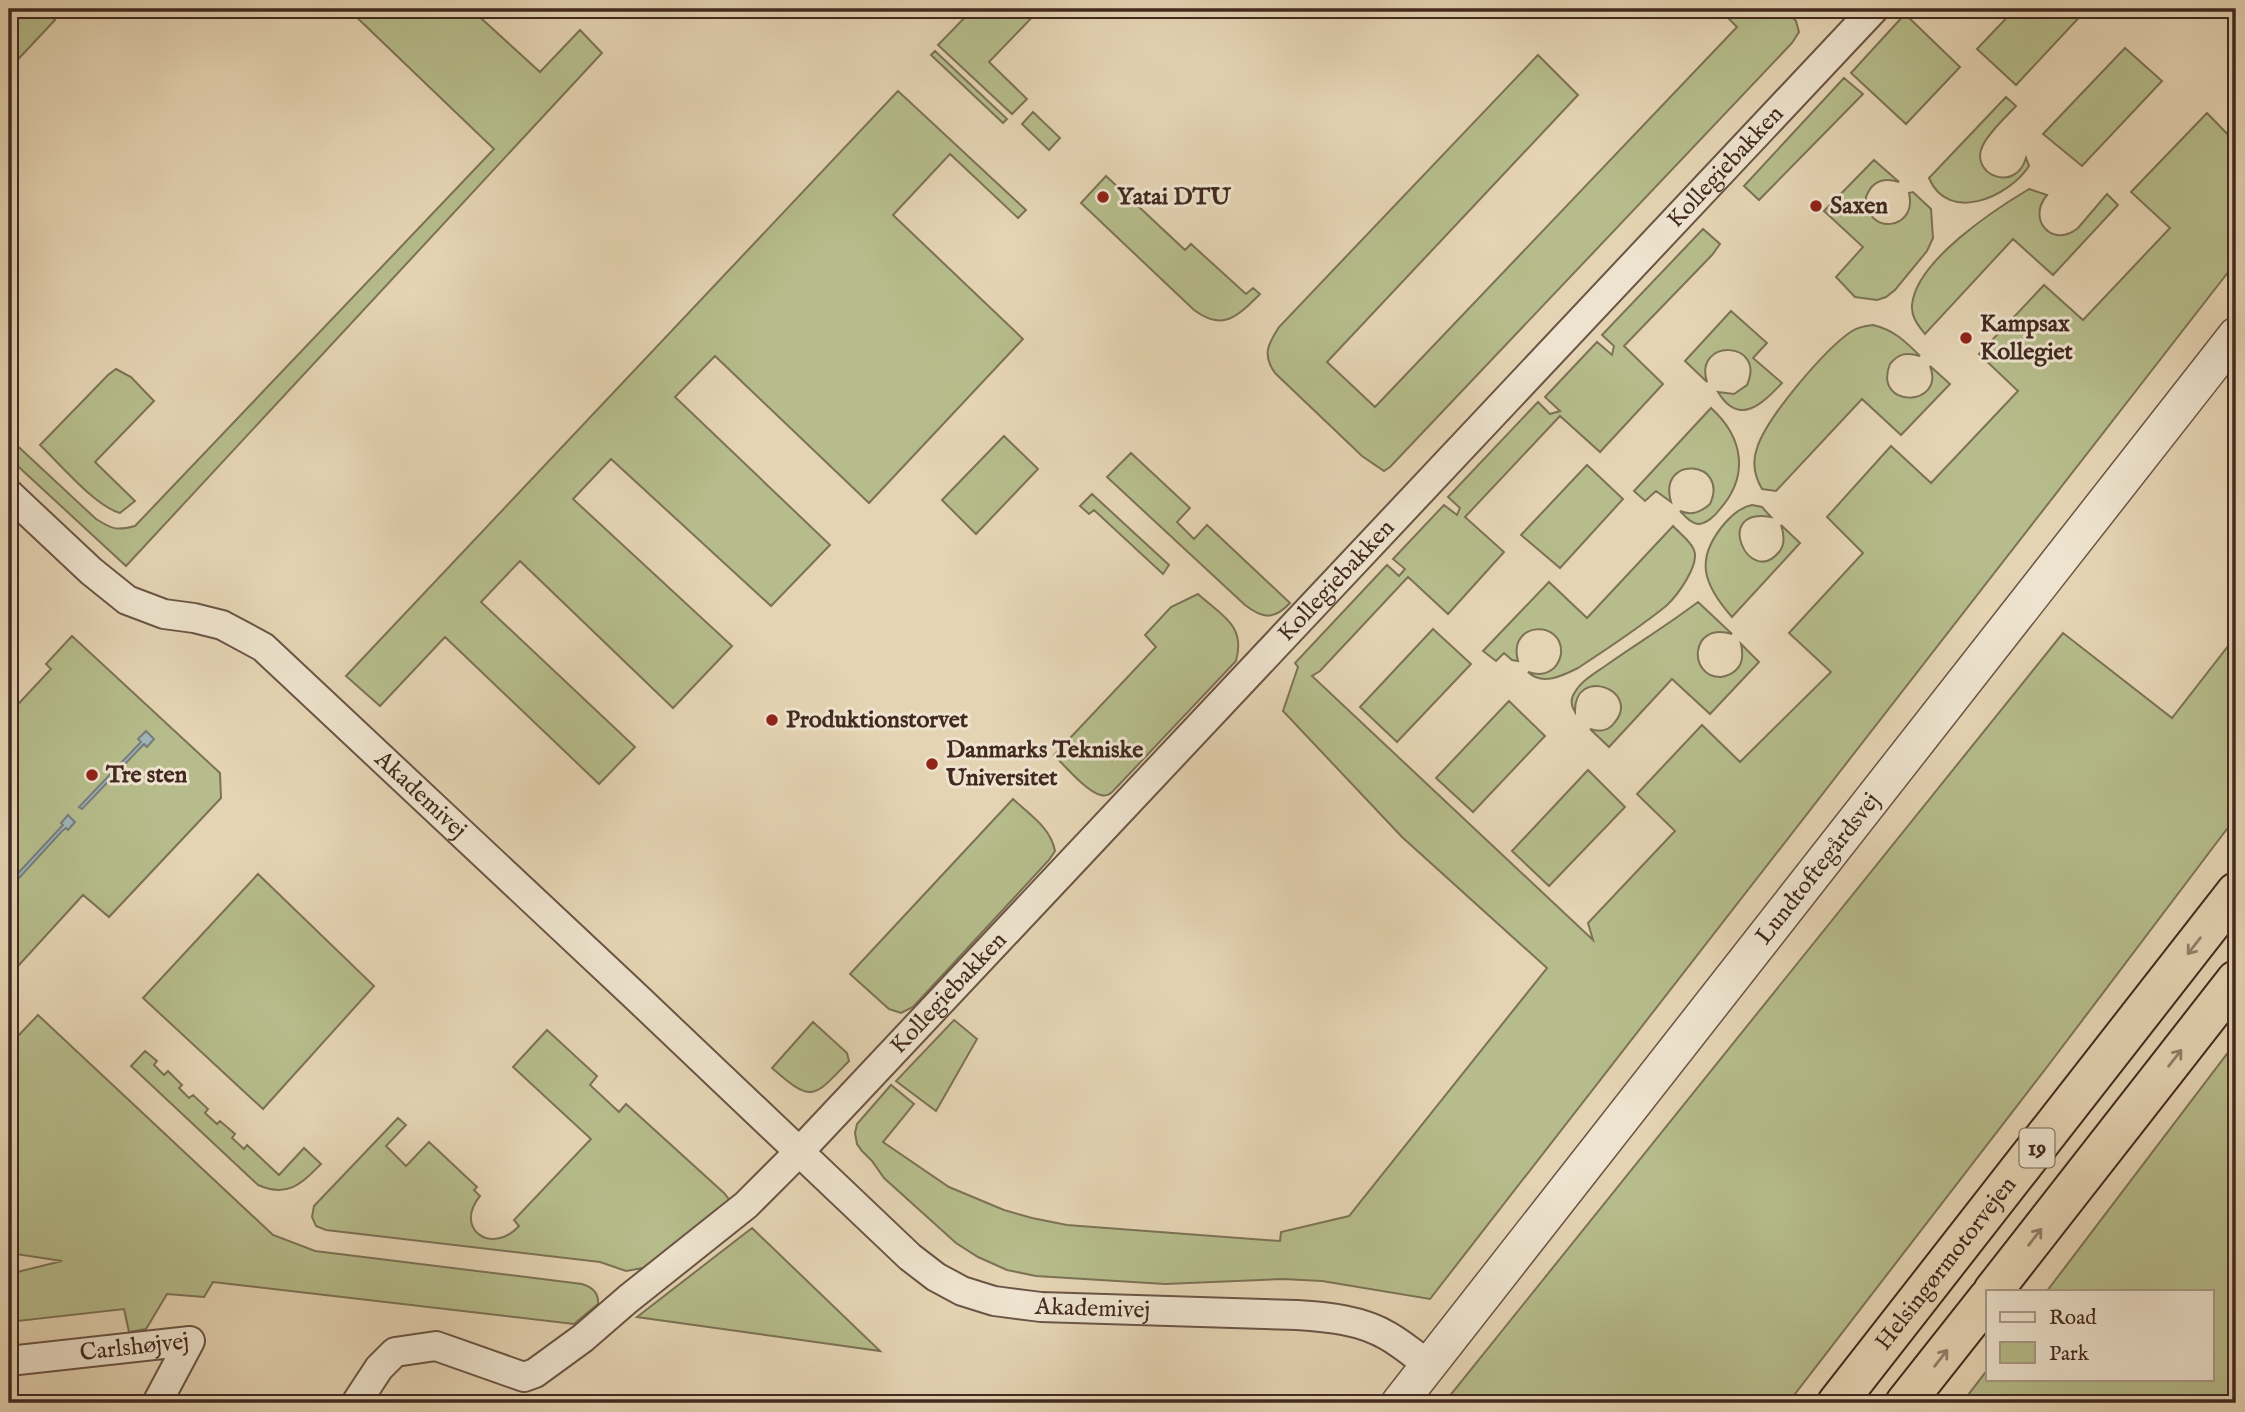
<svg xmlns="http://www.w3.org/2000/svg" width="2245" height="1412" viewBox="0 0 2245 1412" font-family="'IM FELL English',serif">
<rect width="100%" height="100%" fill="#e5d4b3"/>
<filter id="stains"><feTurbulence type="fractalNoise" baseFrequency=".00286" numOctaves="4"/><feColorMatrix values="0 0 0 0 .2 0 0 0 0 .09 0 0 0 0 .02 0 0 0 .5 -.17"/></filter>
<radialGradient id="worn" r=".72"><stop offset=".6" stop-color="#630" stop-opacity="0"/><stop offset="1" stop-color="#630" stop-opacity=".3"/></radialGradient>
<path fill="#b6bc8b" stroke="#7c7256" stroke-width="2" d="M 9,9 L 43,9 L 55,20 L 9,69 Z
M 348,9 L 471,9 L 540,72 L 580,30 L 602,53 L 126,566 L 9,458 L 9,438 L 96,519 C 112,529 116,531 135,526 L 494,149 Z
M 973,9 L 1040,9 L 989,62 L 1027,99 L 1012,114 L 938,45 Z
M 1726,9 L 1784,9 L 1796,21 L 1799,32 L 1792,43 L 1390,467 L 1384,471 L 1362,456 L 1275,373 C 1262,355 1268,344 1279,327 L 1538,55 L 1578,95 L 1327,362 L 1375,407 L 1737,27 L 1723,13 Z
M 2015,9 L 2087,9 L 2016,85 L 1977,49 Z
M 1905,14 L 1960,67 L 1906,124 L 1851,73 Z
M 2125,48 L 2162,81 L 2082,166 L 2043,134 Z
M 935,51 L 1007,119 L 1003,123 L 931,55 Z
M 1844,78 L 1863,94 L 1759,200 L 1744,186 Z
M 898,91 L 1026,210 L 1018,218 L 950,154 L 893,215 L 1023,339 L 869,503 L 715,356 L 675,397 L 830,545 L 771,606 L 611,459 L 573,499 L 732,646 L 673,708 L 520,561 L 481,602 L 635,747 L 599,784 L 445,637 L 380,706 L 346,676 Z
M 2006,97 L 2016,106 C 2005,118 1990,131 1983,145 C 1968,173 2015,195 2026,158 L 2029,166 C 2009,197 1948,224 1929,178 Z
M 1033,112 L 1060,138 L 1049,150 L 1022,124 Z
M 2207,113 L 2236,143 L 2236,262 L 1430,1299 L 1322,1281 L 1283,1279 L 1165,1284 L 1036,1276 L 1007,1270 L 978,1257 L 956,1243 L 884,1178 L 872,1161 L 862,1151 L 857,1144 L 855,1133 L 857,1124 L 891,1085 L 914,1104 L 883,1142 L 949,1187 L 1004,1210 L 1032,1218 L 1067,1225 L 1280,1241 L 1281,1232 L 1349,1216 L 1547,968 L 1402,837 L 1283,711 L 1298,667 L 1295,663 L 1387,565 L 1399,576 L 1405,569 L 1393,559 L 1444,505 L 1457,515 L 1460,508 L 1448,497 L 1538,402 L 1550,414 L 1560,411 L 1545,397 L 1597,342 L 1612,355 L 1614,346 L 1602,335 L 1703,229 L 1720,244 L 1712,255 L 1624,346 L 1663,384 L 1600,452 L 1560,416 L 1465,517 L 1504,552 L 1448,614 L 1408,577 L 1320,671 L 1312,676 L 1593,940 L 1588,923 L 1675,831 L 1637,794 L 1702,725 L 1740,762 L 1831,672 L 1789,633 L 1863,553 L 1827,517 L 1891,446 L 1931,483 L 2018,391 L 1979,354 L 2044,285 L 2083,320 L 2170,228 L 2131,192 Z
M 1874,160 L 1899,182 C 1883,177 1872,181 1866,197 C 1865,236 1918,231 1909,193 L 1913,192 L 1931,209 L 1933,238 L 1927,251 L 1895,290 L 1886,297 L 1877,300 L 1855,297 L 1836,277 L 1863,247 L 1824,211 Z
M 1106,176 L 1185,250 L 1191,244 L 1246,294 L 1253,288 L 1260,294 C 1238,316 1223,332 1194,310 L 1081,203 Z
M 2029,189 L 2047,195 C 2026,220 2053,249 2078,228 L 2107,194 L 2118,205 L 2053,275 L 2013,239 L 1925,334 C 1918,325 1911,317 1912,305 C 1916,261 1994,210 2029,189 Z
M 1731,311 L 1767,343 L 1753,358 L 1782,383 C 1762,404 1739,427 1718,392 L 1734,394 L 1747,385 C 1767,340 1693,338 1707,382 L 1685,361 Z
M 1873,325 C 1894,330 1905,341 1920,356 C 1907,352 1899,353 1890,364 C 1872,409 1946,408 1930,366 L 1950,384 L 1901,435 L 1862,399 L 1776,491 L 1762,489 C 1755,477 1752,462 1757,448 C 1767,417 1825,349 1852,331 C 1858,327 1865,326 1873,325 Z
M 116,369 L 131,377 L 154,401 L 95,462 L 135,501 L 120,513 C 95,506 60,464 40,445 L 108,375 Z
M 1711,408 C 1744,438 1749,476 1720,509 C 1715,516 1706,524 1698,524 C 1690,523 1685,516 1680,511 C 1692,516 1701,512 1710,504 C 1730,460 1657,454 1671,502 L 1656,491 L 1645,501 L 1634,491 Z
M 1004,436 L 1038,469 L 976,534 L 942,500 Z
M 1131,453 L 1190,508 L 1177,522 L 1194,539 L 1207,525 L 1290,603 C 1274,620 1263,619 1245,605 L 1107,477 Z
M 1587,465 L 1623,499 L 1560,568 L 1521,535 Z
M 1092,494 L 1169,565 L 1163,574 L 1094,510 L 1089,514 L 1080,506 Z
M 1752,505 L 1762,507 L 1771,517 C 1712,506 1749,589 1779,552 C 1786,544 1784,534 1781,525 L 1800,543 L 1732,617 C 1703,584 1694,559 1725,523 C 1733,514 1741,507 1752,505 Z
M 1673,526 C 1679,533 1691,541 1694,550 C 1700,565 1677,596 1666,606 C 1639,628 1607,649 1578,668 C 1562,676 1542,686 1528,672 C 1538,675 1546,675 1554,668 C 1558,664 1560,659 1561,654 C 1564,619 1507,621 1518,661 L 1512,660 L 1504,653 L 1496,661 L 1483,651 L 1549,582 L 1587,618 Z
M 1198,594 C 1222,616 1246,625 1236,661 L 1115,789 C 1111,794 1107,797 1101,795 C 1088,793 1064,765 1054,755 L 1156,647 L 1145,635 L 1171,607 Z
M 1698,602 L 1732,634 C 1689,621 1688,678 1721,677 C 1727,676 1732,674 1736,670 C 1744,663 1743,653 1741,644 L 1759,662 L 1710,714 L 1672,679 L 1609,747 L 1590,729 C 1599,732 1609,731 1615,722 C 1641,690 1574,665 1575,712 C 1571,706 1570,699 1575,692 C 1582,680 1597,672 1608,664 C 1638,643 1669,624 1698,602 Z
M 1433,629 L 1471,664 L 1397,742 L 1360,707 Z
M 2063,633 L 2172,718 L 2236,636 L 2236,817 L 2047,1067 L 1788,1403 L 1444,1403 Z
M 72,636 L 220,773 L 221,798 L 109,917 L 83,895 L 9,976 L 9,714 L 51,669 L 46,664 Z
M 1509,701 L 1545,736 L 1473,812 L 1436,778 Z
M 1588,770 L 1625,807 L 1549,886 L 1512,851 Z
M 1013,799 C 1029,814 1051,828 1055,851 L 1049,860 L 913,1007 L 901,1013 L 889,1009 L 850,974 Z
M 258,874 L 374,986 L 263,1109 L 143,998 Z
M 38,1015 L 273,1235 L 315,1251 L 582,1284 C 592,1287 599,1293 598,1304 L 574,1324 L 213,1282 L 204,1297 L 167,1294 L 146,1329 L 129,1332 L 124,1309 L 9,1322 L 9,1274 L 62,1261 L 9,1253 L 9,1032 L 16,1038 Z
M 954,1020 L 977,1039 L 936,1111 L 896,1081 Z
M 813,1022 L 847,1053 L 849,1061 C 813,1098 813,1104 772,1068 Z
M 547,1030 L 597,1076 L 590,1085 L 619,1112 L 626,1104 L 724,1193 L 732,1203 L 649,1267 L 626,1271 L 600,1262 L 326,1230 L 316,1226 L 312,1217 L 314,1206 L 398,1118 L 406,1125 L 386,1146 L 406,1166 L 429,1142 L 477,1187 L 474,1190 L 480,1196 C 453,1229 492,1256 519,1226 L 514,1220 L 591,1139 L 513,1067 Z
M 2236,1042 L 2236,1403 L 1962,1403 L 1988,1369 L 1988,1379 L 2212,1379 L 2212,1291 L 2047,1291 Z
M 145,1051 L 157,1061 L 154,1065 L 164,1075 L 168,1071 L 182,1085 L 179,1088 L 189,1098 L 193,1095 L 208,1109 L 205,1113 L 217,1124 L 220,1121 L 235,1134 L 232,1138 L 244,1149 L 247,1145 L 279,1175 L 304,1148 L 321,1164 C 301,1184 288,1198 258,1185 L 131,1066 Z
M 752,1228 L 880,1351 L 637,1317 Z"/>
<path fill="#9cb5b9" stroke="#787d7c" stroke-width="2" d="M 146,731 L 154,739 L 147,747 L 144,744 L 82,809 L 79,807 L 141,742 L 138,739 Z
M 68,815 L 75,822 L 68,830 L 66,828 L 62,831 L 9,889 L 9,883 L 63,825 L 61,823 Z"/>
<g fill="none" stroke-linecap="round" stroke-linejoin="round">
<g stroke="#6b5445" stroke-width="32">
<g id="minor">
<path id="s1" d="M 9,494 L 91,571 L 127,600 L 164,614 L 194,618 L 222,625 L 263,647 L 631,992 L 910,1257 L 936,1277 L 962,1291 L 994,1301 L 1041,1307 L 1297,1315 C 1328,1317 1361,1320 1388,1336 C 1402,1344 1416,1356 1429,1365"/>
<path id="s2" d="M 9,1361 L 190,1341 L 157,1403"/>
<path id="s3" d="M 356,1403 L 379,1368 L 395,1352 L 436,1346 L 524,1377 L 535,1373 L 583,1338 L 628,1299 L 746,1205 L 799,1152 L 1874,9"/>
</g>
</g>
<g stroke="#6b5445" stroke-width="38">
<g id="tertiary">
<path id="s4" d="M 1399,1403 L 2236,335"/>
</g>
</g>
<g stroke="#422920" stroke-width="42">
<g id="motorway">
<path d="M 1993,1291 L 2236,980"/>
<path id="s5" d="M 1837,1403 L 2236,892"/>
<path d="M 1905,1403 L 1988,1298"/>
</g>
</g>
<use href="#minor" stroke="#eee3ce" stroke-width="28"/>
<use href="#tertiary" stroke="#eee3ce" stroke-width="35"/>
<use href="#motorway" stroke="#e5d4b3" stroke-width="38"/>
</g>
<defs><path id="oneway-shaft" d="M-6 0H5M1.5-3L5.5 0L1.5 3" fill="none" stroke-width="1.6" stroke-linecap="round" stroke-linejoin="round" transform="scale(1.75)"/></defs>
<g stroke="#947e6a">
<use href="#oneway-shaft" transform="translate(2194 946) rotate(128)"/>
<use href="#oneway-shaft" transform="translate(2175 1058) rotate(-52)"/>
<use href="#oneway-shaft" transform="translate(2035 1237) rotate(-52)"/>
<use href="#oneway-shaft" transform="translate(1941 1358) rotate(-52)"/>
</g>
<g fill="#8f2418" stroke="#eee3ce" stroke-width="2.5">
<circle cx="1103" cy="197" r="7"/>
<circle cx="1816" cy="206" r="7"/>
<circle cx="1966" cy="338" r="7"/>
<circle cx="772" cy="720" r="7"/>
<circle cx="932" cy="764" r="7"/>
<circle cx="92" cy="775" r="7"/>
</g>
<g text-anchor="middle" dominant-baseline="central" stroke-width="6" stroke-linejoin="round" paint-order="stroke">
<rect fill="#eee3ce" stroke="#766154" stroke-width="2" x="2019.5" y="1128.5" width="35" height="39" rx="5"/>
<g font-size="23" font-weight="bold" fill="#422920">
<text x="2037" y="1148">19</text>
</g>
<g font-size="24" fill="#422920" stroke="#eee3ce">
<text stroke="none"><textPath href="#s3" startOffset="1908">Kollegiebakken</textPath></text>
<text stroke="none"><textPath href="#s3" startOffset="1340">Kollegiebakken</textPath></text>
<text stroke="none"><textPath href="#s1" startOffset="520">Akademivej</textPath></text>
<text stroke="none"><textPath href="#s4" startOffset="679">Lundtoftegårdsvej</textPath></text>
<text stroke="none"><textPath href="#s3" startOffset="774">Kollegiebakken</textPath></text>
<text stroke="none"><textPath href="#s5" startOffset="177">Helsingørmotorvejen</textPath></text>
<text stroke="none"><textPath href="#s1" startOffset="1388">Akademivej</textPath></text>
<text stroke="none"><textPath href="#s2" startOffset="126">Carlshøjvej</textPath></text>
</g>
<g font-size="24" font-weight="bold" fill="#422920" stroke="#eee3ce" text-anchor="start">
<text x="1117" y="197">Yatai DTU</text>
<text x="1830" y="206">Saxen</text>
<text x="1980" y="324">Kampsax<tspan x="1980" dy="28">Kollegiet</tspan></text>
<text x="786" y="720">Produktionstorvet</text>
<text x="946" y="750">Danmarks Tekniske<tspan x="946" dy="28">Universitet</tspan></text>
<text x="106" y="775">Tre sten</text>
</g>
</g>
<rect width="2245" height="1412" fill="none" stroke="#e5d4b3" stroke-width="35"/>
<rect x="10" y="10" width="2224" height="1391" fill="none" stroke="#422920" stroke-width="3.5"/>
<rect x="18" y="18" width="2210" height="1377" fill="none" stroke="#422920" stroke-width="2"/>
<rect x="1986" y="1290" width="228" height="91" fill="#eee3ce" stroke="#a99988" stroke-width="2"/>
<rect x="2000" y="1312" width="35" height="10" fill="#eee3ce" stroke="#a99988" stroke-width="2"/>
<text x="2049" y="1324" font-size="21" fill="#422920">Road</text>
<rect x="2000" y="1342" width="35" height="21" fill="#b6bc8b" stroke="#a99988" stroke-width="2"/>
<text x="2049" y="1360" font-size="21" fill="#422920">Park</text>
<rect width="100%" height="100%" filter="url(#stains)"/>
<rect width="100%" height="100%" fill="url(#worn)"/>
</svg>
